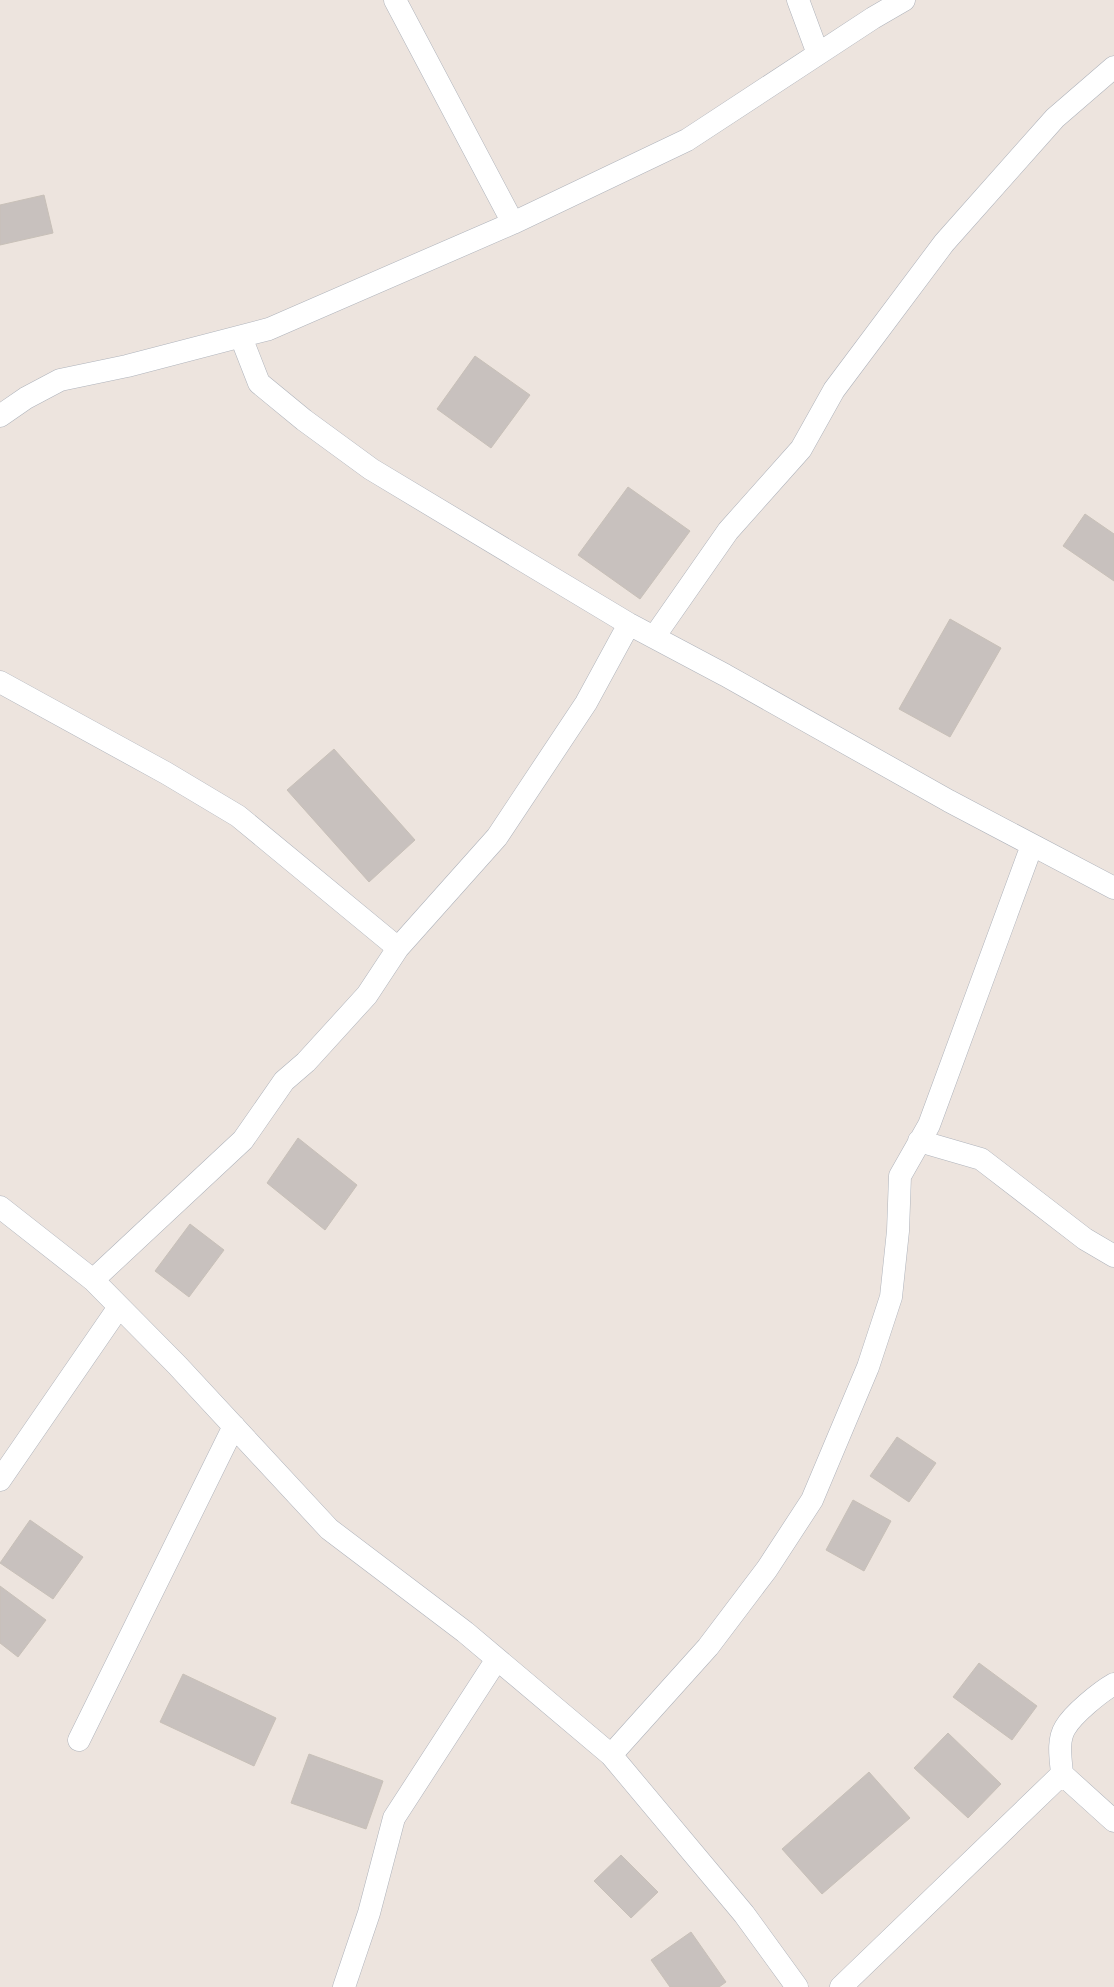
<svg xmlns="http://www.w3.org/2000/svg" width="1114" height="1987" viewBox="0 0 1114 1987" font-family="Helvetica,sans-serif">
<rect width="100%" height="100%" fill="#ede4de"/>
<path fill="#c8c1be" stroke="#c8c0b8" d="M 44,195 L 53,233 L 0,245 L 0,205 Z
M 475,356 L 530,395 L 491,448 L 437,409 Z
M 628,487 L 690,531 L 640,599 L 578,555 Z
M 1085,514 L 1114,534 L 1114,581 L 1063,546 Z
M 950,619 L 1001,648 L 950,737 L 899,709 Z
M 334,749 L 415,840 L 369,882 L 287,790 Z
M 298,1138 L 357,1185 L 325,1230 L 267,1183 Z
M 190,1224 L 224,1250 L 189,1297 L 155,1271 Z
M 897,1437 L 936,1463 L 909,1502 L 870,1476 Z
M 853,1500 L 891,1521 L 864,1571 L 826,1550 Z
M 30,1520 L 83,1557 L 53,1599 L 0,1563 Z
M 0,1586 L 46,1620 L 18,1657 L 0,1643 Z
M 979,1663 L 1037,1706 L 1012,1740 L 953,1697 Z
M 183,1674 L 276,1718 L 254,1766 L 160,1722 Z
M 948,1733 L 1001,1784 L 968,1818 L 914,1768 Z
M 309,1754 L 383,1781 L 366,1829 L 291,1803 Z
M 869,1772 L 910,1818 L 822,1894 L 782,1849 Z
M 621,1855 L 658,1892 L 631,1918 L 594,1881 Z
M 691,1932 L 726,1982 L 719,1987 L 670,1987 L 651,1960 Z"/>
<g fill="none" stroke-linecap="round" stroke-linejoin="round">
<g stroke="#afb3bb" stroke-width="23">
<path id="street" d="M 395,0 L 513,223
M 798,0 L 818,54
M 241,337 L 259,383 L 304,420 L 371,469 L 629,624 L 725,675 L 949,801 L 1114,888
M 0,416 L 26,398 L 60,380 L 127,366 L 269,329 L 513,223 L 687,140 L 873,18 L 904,0
M 654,637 L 728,531 L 801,449 L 834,390 L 944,243 L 1055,118 L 1114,67
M 0,682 L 166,773 L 238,816 L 398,948
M 919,1141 L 981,1159 L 1085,1239 L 1114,1256
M 0,1207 L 93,1280 L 177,1365 L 329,1529 L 465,1632 L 611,1755 L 744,1914 L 797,1987
M 93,1280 L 243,1140 L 284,1081 L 306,1062 L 367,995 L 398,948 L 497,837 L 586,703 L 629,624
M 0,1480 L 119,1307
M 79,1740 L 234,1426
M 611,1755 L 708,1647 L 767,1569 L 812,1500 L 868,1367 L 891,1297 L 898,1231 L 900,1176 L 929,1125 L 1032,845
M 1062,1774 L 1114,1821
M 344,1987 L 369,1913 L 394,1818 L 497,1659
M 841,1987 L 1062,1774 C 1061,1760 1057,1741 1065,1728 C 1073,1714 1100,1692 1114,1684"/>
</g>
<use href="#street" stroke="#fff" stroke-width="22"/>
</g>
</svg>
